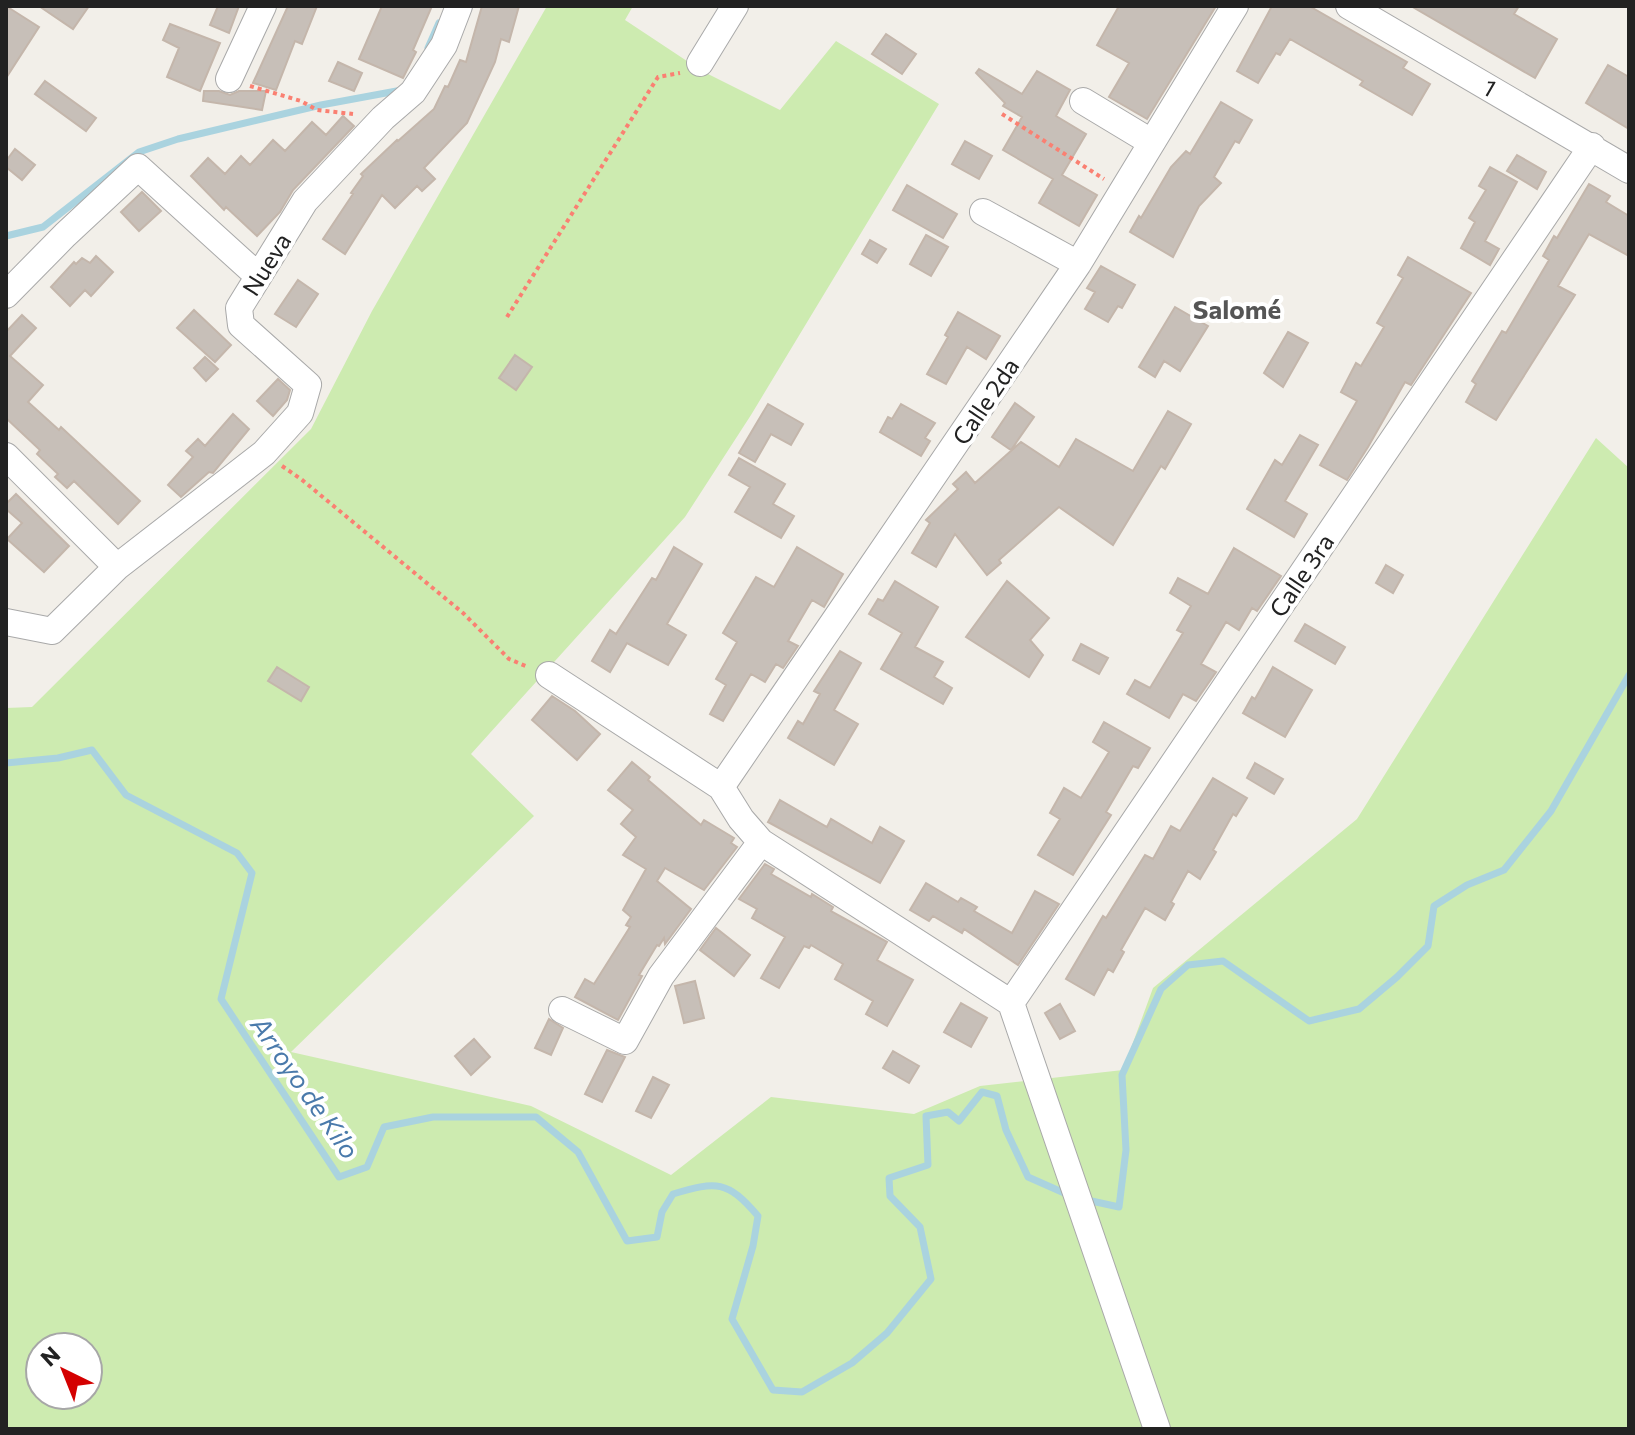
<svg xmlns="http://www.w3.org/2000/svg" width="1635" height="1435" viewBox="0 0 1635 1435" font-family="Commissioner,sans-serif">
<rect width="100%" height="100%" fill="#f2efe9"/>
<path fill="#cdebb0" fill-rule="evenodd" d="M 547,6 L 633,6 L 625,20 L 702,71 L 780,110 L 836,41 L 939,104 L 751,415 L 685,517 L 471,754 L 534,816 L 291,1052 L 531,1106 L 671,1175 L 771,1097 L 914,1114 L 980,1086 L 1123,1070 L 1153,988 L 1357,819 L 1596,438 L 1629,468 L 1629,1429 L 6,1429 L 6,708 L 32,707 L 311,429 L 372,311 ZM 40,1347 L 88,1347 L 88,1395 L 40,1395 Z"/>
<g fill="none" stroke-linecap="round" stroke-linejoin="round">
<path stroke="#aad3df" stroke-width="7" d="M 428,48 L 439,23
M 6,236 L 43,227 L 139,152 L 178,139 L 321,105 L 402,90
M 6,763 L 58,758 L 92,750 L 126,795 L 237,853 L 252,873 L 221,999 L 339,1177 L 367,1167 L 384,1127 L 433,1117 L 536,1117 L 578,1152 L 627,1241 L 657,1237 L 662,1212 L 673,1194 C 717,1181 727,1180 758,1216 L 753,1246 L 732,1319 L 773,1390 L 802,1392 L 852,1363 L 887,1333 L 931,1279 L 920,1227 L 890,1196 L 889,1178 L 928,1165 L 926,1116 L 948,1112 L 959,1121 L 982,1092 L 997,1096 L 1006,1130 L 1028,1177 L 1071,1196
M 1087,1200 L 1119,1207 L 1126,1150 L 1122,1075 L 1161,989 L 1188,965 L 1223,961 L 1309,1021 L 1359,1009 L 1397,977 L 1428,946 L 1434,906 L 1467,885 L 1504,870 L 1551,811 L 1629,675"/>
</g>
<path fill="#c7bfb8" stroke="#c4b6ab" stroke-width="2" d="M 6,6 L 39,27 L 6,78 Z
M 39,6 L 89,6 L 73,29 Z
M 218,6 L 239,6 L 229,33 L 210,25 Z
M 288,6 L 317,6 L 302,44 L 295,41 L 276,90 L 253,83 Z
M 382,6 L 432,6 L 413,50 L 416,52 L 403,78 L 359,59 Z
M 482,6 L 519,6 L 509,42 L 501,39 L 495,62 L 467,123 L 424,168 L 435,179 L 422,191 L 417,186 L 395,208 L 382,195 L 345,254 L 323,239 L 353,194 L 351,193 L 363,176 L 361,174 L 397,140 L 398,141 L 434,109 L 445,86 L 448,87 L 460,60 L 466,62 Z
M 1119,6 L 1216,6 L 1147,119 L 1109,97 L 1129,63 L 1097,45 Z
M 1272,6 L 1309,6 L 1407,62 L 1403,68 L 1430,84 L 1412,115 L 1360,85 L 1363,81 L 1290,39 L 1280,55 L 1276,53 L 1258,83 L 1237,71 Z
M 1411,6 L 1519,6 L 1514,14 L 1557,39 L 1535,78 Z
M 170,24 L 220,43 L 200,91 L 167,77 L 179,48 L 163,40 Z
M 886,34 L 916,54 L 902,74 L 872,54 Z
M 338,62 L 362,73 L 354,91 L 329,81 Z
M 1608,65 L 1629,77 L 1629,129 L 1586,103 Z
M 979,69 L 1022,94 L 1037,71 L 1070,90 L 1056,116 L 1086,134 L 1062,175 L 1097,195 L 1079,226 L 1039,203 L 1053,179 L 1003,150 L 1022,117 L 1003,106 L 1005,103 L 976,73 Z
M 45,81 L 96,118 L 86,131 L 35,94 Z
M 204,91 L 219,91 L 230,95 L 239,91 L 266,91 L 262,110 L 203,101 Z
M 1221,102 L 1252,120 L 1239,143 L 1235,141 L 1214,177 L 1221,183 L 1199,206 L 1173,257 L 1130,232 L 1139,216 L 1141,218 L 1171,167 L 1186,151 L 1190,154 Z
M 343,116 L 354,126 L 293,190 L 280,212 L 257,236 L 226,207 L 224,210 L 191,176 L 208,158 L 225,174 L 241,156 L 250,165 L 273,140 L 285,151 L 312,122 L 326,135 Z
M 965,141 L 992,156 L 979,179 L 952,164 Z
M 15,149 L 35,165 L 22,180 L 6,167 L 6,161 Z
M 1517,155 L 1546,172 L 1537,189 L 1507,171 Z
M 1490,167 L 1517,182 L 1485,241 L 1499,249 L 1490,265 L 1461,248 L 1475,222 L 1469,218 L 1486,190 L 1479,186 Z
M 1589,184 L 1610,196 L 1606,202 L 1629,216 L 1629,256 L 1589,234 L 1558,286 L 1575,295 L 1496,420 L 1466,402 L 1476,384 L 1472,381 L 1502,331 L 1506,333 L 1549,260 L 1543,256 L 1554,236 L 1557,238 Z
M 907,185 L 957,214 L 943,238 L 893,210 Z
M 142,192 L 161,211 L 139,231 L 121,212 Z
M 926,235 L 948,247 L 931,276 L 910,264 Z
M 870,240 L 886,249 L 877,263 L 862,254 Z
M 96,256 L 113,272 L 91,296 L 85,290 L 70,306 L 51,287 L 74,262 L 76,264 L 82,258 L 90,263 Z
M 1408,257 L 1471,293 L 1411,385 L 1405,382 L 1368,447 L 1347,480 L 1320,465 L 1357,401 L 1341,392 L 1356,363 L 1361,366 L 1384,327 L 1377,323 L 1403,278 L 1398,275 Z
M 1101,266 L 1135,285 L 1122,308 L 1118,306 L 1108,322 L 1085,309 L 1095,292 L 1087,288 Z
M 298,280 L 318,294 L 296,327 L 275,314 Z
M 1175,307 L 1208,326 L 1180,371 L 1164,361 L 1155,377 L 1139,367 Z
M 194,310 L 231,345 L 215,362 L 177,328 Z
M 958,312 L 1000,336 L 986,359 L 967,347 L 946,384 L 927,374 L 948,337 L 945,335 Z
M 22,315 L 36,328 L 10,356 L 43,385 L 28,402 L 59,430 L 61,427 L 140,501 L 118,524 L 74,481 L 67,488 L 55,477 L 58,474 L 37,454 L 40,450 L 6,418 L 6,332 Z
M 1288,332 L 1308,343 L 1283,387 L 1264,373 Z
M 515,355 L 532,367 L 516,390 L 499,378 Z
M 205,357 L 218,369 L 206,381 L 194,368 Z
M 278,379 L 290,390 L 287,400 L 273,416 L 257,401 Z
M 1015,403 L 1034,417 L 1011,450 L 992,437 Z
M 768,404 L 803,424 L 791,445 L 771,434 L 755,462 L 739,453 Z
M 901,404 L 935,423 L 925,438 L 930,441 L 921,456 L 880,432 L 888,417 L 892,419 Z
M 1168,411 L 1191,424 L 1165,469 L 1161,466 L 1113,545 L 1059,507 L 999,560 L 1001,563 L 987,575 L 955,534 L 936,567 L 912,553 L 930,523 L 926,520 L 958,489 L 953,484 L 966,472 L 975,483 L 1021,442 L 1059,467 L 1076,439 L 1133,471 Z
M 233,414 L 249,429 L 213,473 L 209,472 L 181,497 L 168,485 L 193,457 L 186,451 L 198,439 L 205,446 Z
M 1300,435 L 1318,445 L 1285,501 L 1307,514 L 1294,537 L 1247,509 L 1275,460 L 1282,465 Z
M 739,458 L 785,484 L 773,504 L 794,516 L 781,538 L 735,512 L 750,487 L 729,475 Z
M 16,494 L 69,546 L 44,572 L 7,539 L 22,523 L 6,509 L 6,504 Z
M 674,547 L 702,564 L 667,624 L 686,635 L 668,665 L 627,643 L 610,672 L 592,661 L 610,630 L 616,634 L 652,578 L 656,580 Z
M 797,547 L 843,574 L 824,607 L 812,600 L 788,641 L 798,646 L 783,668 L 776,664 L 765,682 L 751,674 L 723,721 L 710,714 L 726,685 L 716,679 L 737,642 L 723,633 L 756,577 L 774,587 Z
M 1234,548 L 1281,576 L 1257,611 L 1252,608 L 1239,630 L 1226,622 L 1201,664 L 1216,672 L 1196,701 L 1183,694 L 1169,718 L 1127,694 L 1135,680 L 1150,688 L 1183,633 L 1177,630 L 1191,606 L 1170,593 L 1178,578 L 1208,594 Z
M 1386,565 L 1403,575 L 1393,593 L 1376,583 Z
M 895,581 L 938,607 L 915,647 L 943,662 L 934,677 L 952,688 L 943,704 L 881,669 L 902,633 L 869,614 L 878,599 L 883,601 Z
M 1007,581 L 1049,618 L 1030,640 L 1043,655 L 1029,677 L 966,637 Z
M 1305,624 L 1345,647 L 1335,664 L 1295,641 Z
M 1081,644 L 1108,658 L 1099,674 L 1073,660 Z
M 840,651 L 861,663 L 834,710 L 858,724 L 834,765 L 788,738 L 798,721 L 803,724 L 820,694 L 814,691 Z
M 277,667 L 309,687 L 301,701 L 268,681 Z
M 1273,667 L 1312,690 L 1285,737 L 1243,713 L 1252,697 L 1255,699 Z
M 552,696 L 575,711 L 600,734 L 577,760 L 532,720 Z
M 1104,722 L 1150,748 L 1138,768 L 1133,766 L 1106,812 L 1111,815 L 1073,875 L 1038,855 L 1060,819 L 1050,813 L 1064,788 L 1081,798 L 1109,752 L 1093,742 Z
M 632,762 L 650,777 L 648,780 L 701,825 L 704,820 L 734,838 L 731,843 L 737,847 L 704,890 L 665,868 L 657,881 L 691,909 L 665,944 L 664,938 L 659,946 L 657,945 L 639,975 L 642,976 L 618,1020 L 575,997 L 585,979 L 594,984 L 630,927 L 626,925 L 631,917 L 623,910 L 646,869 L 623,855 L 636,837 L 621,824 L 633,810 L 608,790 Z
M 1255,763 L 1283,779 L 1274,794 L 1247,778 Z
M 1213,778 L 1247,798 L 1236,816 L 1233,814 L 1213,850 L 1216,852 L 1200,879 L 1188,871 L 1171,902 L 1174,904 L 1165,920 L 1145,908 L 1121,950 L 1124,952 L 1113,972 L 1108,969 L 1094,995 L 1066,979 L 1103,916 L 1106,918 L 1145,855 L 1153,859 L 1171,826 L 1180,831 Z
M 780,800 L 827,827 L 831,819 L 872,843 L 880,827 L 904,841 L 880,883 L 768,822 Z
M 765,864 L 774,869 L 771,874 L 811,897 L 812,894 L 833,907 L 831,911 L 887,942 L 877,960 L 913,980 L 887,1026 L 866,1014 L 873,1001 L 835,979 L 843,964 L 811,945 L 809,948 L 804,946 L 779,988 L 761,978 L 785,937 L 752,918 L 757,909 L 739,899 Z
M 926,883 L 958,902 L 961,898 L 977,907 L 974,911 L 1012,933 L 1035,891 L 1059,904 L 1018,965 L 964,929 L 962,933 L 933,916 L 929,921 L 910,910 Z
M 716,928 L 750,955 L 734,976 L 700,950 Z
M 695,981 L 704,1018 L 684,1023 L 675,986 Z
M 961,1003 L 987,1018 L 971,1047 L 944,1032 Z
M 1060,1004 L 1075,1031 L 1060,1039 L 1045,1013 Z
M 549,1019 L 563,1028 L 551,1055 L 535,1048 Z
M 474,1039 L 490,1057 L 471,1075 L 455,1056 Z
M 607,1050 L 625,1057 L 602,1102 L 585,1094 Z
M 893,1051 L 919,1066 L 909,1083 L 883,1068 Z
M 653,1077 L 669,1085 L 651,1118 L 636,1111 Z"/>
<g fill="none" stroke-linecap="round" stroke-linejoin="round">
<g stroke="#a9a9a9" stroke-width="28">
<path id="minor" d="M 1349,6 L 1629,170
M 700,63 L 735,6
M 229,79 L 263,6
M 1083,101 L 1151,142
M 983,212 L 1078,264
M 6,295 L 65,235 L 138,167 L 258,276
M 6,456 L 117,567
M 6,622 L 52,631 L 117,567 L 264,453 L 300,413 L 308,385 L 241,325 L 239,308 L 305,201 L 383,118 L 413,92 L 444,45 L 459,6
M 549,675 L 721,787 L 741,819 L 761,842 L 1011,1003 L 1157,1429
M 721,787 L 1078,264 L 1235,6
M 1011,1003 L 1592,146
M 562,1010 L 625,1041 L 661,976 L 761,842"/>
</g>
<path stroke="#fa8072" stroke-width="4" stroke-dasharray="4 4" stroke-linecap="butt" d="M 250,86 L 301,101 L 317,110 L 353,114
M 1002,114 L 1104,179
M 507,317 L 658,77 L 680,73
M 282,466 L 301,479 L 463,613 L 509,659 L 528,667"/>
<use href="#minor" stroke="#fff" stroke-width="26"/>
</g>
<g text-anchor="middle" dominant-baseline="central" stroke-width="8" stroke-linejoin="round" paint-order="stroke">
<g font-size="24" fill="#222" stroke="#fff">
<text transform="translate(1490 87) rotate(30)">1</text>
<text transform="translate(266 264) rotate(-58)">Nueva</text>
<text transform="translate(985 401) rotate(-56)">Calle 2da</text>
<text transform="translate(1301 575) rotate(-56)">Calle 3ra</text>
</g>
<g font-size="26" font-weight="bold" fill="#555" stroke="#fff">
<text x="1237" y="308">Salomé</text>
</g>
<g font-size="26" font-style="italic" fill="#4a7aab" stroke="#fff">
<text transform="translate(306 1087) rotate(55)">Arroyo de Kilo</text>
</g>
</g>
<rect width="1635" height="1435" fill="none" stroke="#222222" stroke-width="16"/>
<g transform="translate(64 1371) rotate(317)"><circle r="38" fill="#ffffff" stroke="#a7a7a7" stroke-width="2"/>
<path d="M0-6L14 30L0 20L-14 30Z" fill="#d40000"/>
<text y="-12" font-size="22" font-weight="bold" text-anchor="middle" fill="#222222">N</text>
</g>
</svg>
